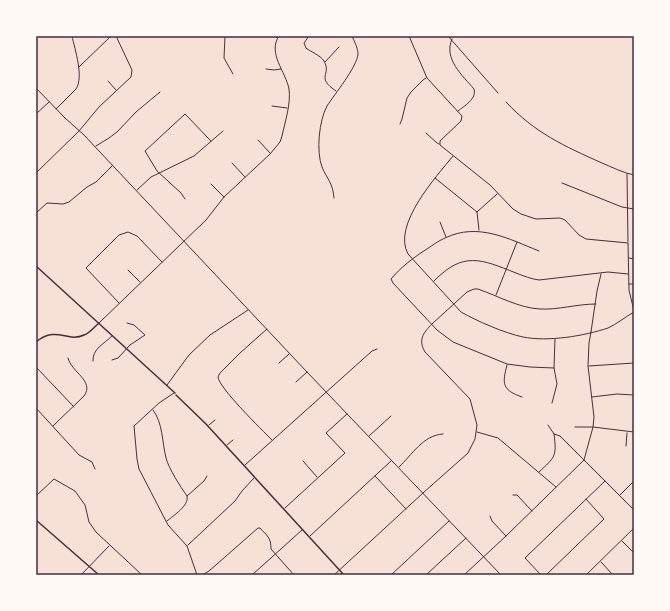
<svg xmlns="http://www.w3.org/2000/svg" width="670" height="611" viewBox="0 0 670 611" font-family="'DM Sans',sans-serif">
<rect width="100%" height="100%" fill="#f7e1d7"/>
<g fill="none" stroke-linecap="round" stroke-linejoin="round">
<path stroke="#4a2c40" stroke-width="1" d="M 225,36 L 224,58 L 233,74
M 275,36 L 277,38
M 309,36 L 304,43 L 306,48 C 311,52 320,55 324,61 C 332,75 315,77 336,91
M 448,36 L 498,93
M 452,39 C 443,59 463,76 474,89 C 477,99 464,106 458,111
M 325,62 L 339,47
M 79,67 L 111,36
M 266,69 L 274,70 L 281,69
M 108,81 L 116,90
M 506,102 C 535,133 564,146 602,163 C 612,167 623,173 634,175
M 272,106 L 287,108
M 56,109 L 76,89 C 84,77 75,50 72,36
M 36,114 L 49,102
M 400,124 L 402,119 L 407,98 L 411,92 L 423,80 L 426,78
M 426,133 L 437,143 L 439,144
M 258,140 L 270,153
M 96,146 L 109,138 L 117,132 L 136,112 L 160,92
M 453,156 C 436,177 392,225 408,254 L 461,312 C 477,321 504,333 523,337 C 548,342 584,336 608,328 C 617,324 625,317 634,312
M 232,163 L 245,177
M 36,173 L 79,131 L 99,107 L 131,77 L 132,70 L 116,36
M 627,174 L 628,242
M 435,178 L 477,212 L 479,230
M 562,183 L 622,207 L 634,209
M 211,184 L 224,197
M 137,190 L 151,177 L 194,156 L 223,131
M 334,198 C 333,183 327,179 322,167 C 316,151 319,121 327,106 C 334,95 357,67 358,54 C 358,48 354,41 352,36
M 185,199 L 181,193 L 157,171 L 145,151 L 185,114 L 211,141
M 477,212 L 497,194
M 36,213 L 47,203 L 63,204 L 69,202 L 87,187 L 96,182 L 112,166
M 440,222 L 446,237
M 539,251 C 509,239 478,222 445,238 C 438,241 433,245 427,249 C 414,257 400,268 391,279 L 393,283 L 437,330 L 453,342 L 507,364 L 530,367 L 554,368
M 629,258 L 634,259
M 128,270 L 140,282
M 434,281 C 463,251 481,259 516,273 C 524,276 531,279 539,280 L 608,272 L 628,274
M 629,284 L 634,284
M 496,295 L 517,242
M 119,303 L 86,268 L 119,235 L 128,232 L 137,236 L 162,262
M 432,324 L 467,292 L 474,289 L 478,289 C 498,296 519,308 540,309 C 558,310 577,304 596,304
M 267,329 L 240,353 L 220,373 L 218,377 C 219,388 262,430 272,440
M 591,332 L 597,291 L 601,274
M 112,360 L 118,358 L 130,345 L 145,335 L 134,325 L 127,323
M 93,361 C 92,349 104,344 112,336
M 279,363 L 289,354
M 507,365 C 502,384 502,390 522,397
M 589,366 L 634,363
M 36,367 L 74,407
M 296,382 L 307,372
M 167,385 L 189,355 L 210,335 L 248,310
M 174,393 L 159,403 L 134,426 L 137,459 L 139,469 L 168,525 L 187,546 L 197,575
M 592,397 L 617,394 L 634,395
M 552,403 L 557,384 L 554,368 L 555,339
M 36,408 L 79,455 L 92,462 L 95,469
M 153,410 C 163,423 162,442 166,458 C 169,469 180,486 187,496
M 209,425 L 215,420
M 548,425 L 554,434 L 560,436 L 634,510
M 53,426 L 84,396 C 95,381 71,372 68,358
M 575,427 L 593,427 L 634,432
M 477,432 L 498,438 L 556,487
M 369,436 L 391,416
M 227,445 L 233,440
M 626,446 L 627,433
M 303,461 L 317,477
M 245,465 L 372,351 L 377,349
M 399,467 C 412,455 423,435 443,434
M 539,472 C 555,457 557,457 554,434
M 375,476 L 406,509
M 513,495 L 517,495 L 532,511
M 620,495 L 634,481
M 36,496 L 54,479 L 75,491 L 85,505 L 89,522 L 96,532 L 142,575
M 285,508 L 345,453 L 326,433 L 347,414
M 490,516 L 492,521 L 506,536
M 167,521 C 174,515 189,506 187,496 L 204,481 L 207,476
M 310,536 L 391,461
M 622,541 L 634,553
M 188,545 L 235,501 L 242,491 L 254,478
M 601,562 L 613,575
M 81,575 L 109,546
M 202,575 L 209,571 L 258,528 L 260,528 C 267,536 271,537 271,549 L 294,575
M 252,575 L 302,530
M 334,575 L 423,493
M 391,575 L 449,521
M 426,575 L 466,538
M 541,575 L 525,558 L 605,481
M 546,575 L 604,519 L 586,499
M 586,575 L 634,528"/>
<path stroke="#4a2c40" stroke-width="1" d="M 409,36 L 427,78 L 462,116 L 461,121 L 440,141 L 440,145 L 490,185 L 513,209 L 521,214 L 536,219 L 560,218 L 565,220 L 579,235 L 586,239 L 628,243 L 629,290 L 634,311
M 36,88 L 65,118 L 83,134 L 307,372 L 501,575
M 99,323 L 206,220 L 224,197 L 270,154 L 280,142 L 282,136 C 285,122 291,104 289,89 C 286,72 267,53 279,36
M 423,493 L 468,453 L 475,439 L 477,425 L 470,399 L 425,352 C 418,340 423,333 432,324
M 464,575 L 506,536 L 584,460 L 593,427 L 594,417 L 588,366 L 589,343 L 591,332"/>
<path stroke="#4a2c40" stroke-width="1.5" d="M 36,266 L 175,393
M 36,342 C 57,325 67,343 84,335 C 90,333 94,327 99,323
M 176,395 L 206,424 L 344,575"/>
<path stroke="#4a2c40" stroke-width="1.5" d="M 36,520 L 99,575"/>
</g>
<rect width="670" height="611" fill="none" stroke="#fffaf5" stroke-width="74"/>
<rect x="37" y="37" width="596" height="537" fill="none" stroke="#4a2c40" stroke-width="1.5"/>
</svg>
